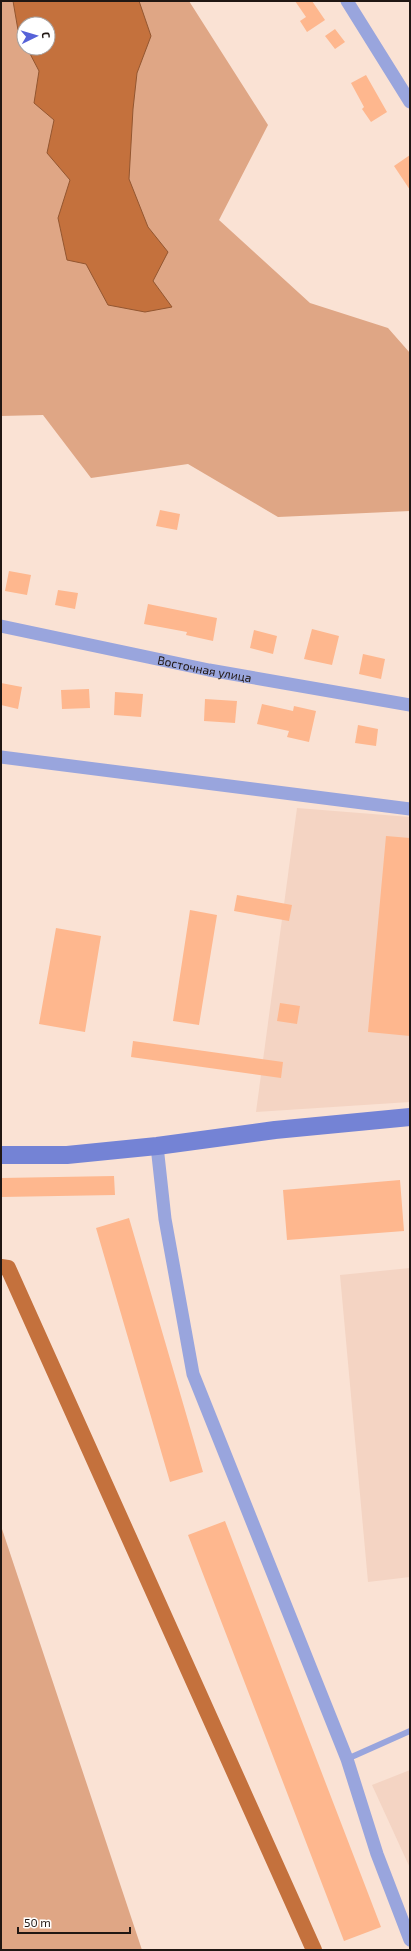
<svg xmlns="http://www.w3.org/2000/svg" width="411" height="1951" viewBox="0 0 411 1951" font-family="'Exo 2',sans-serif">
<rect width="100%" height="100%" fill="#fae2d4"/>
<path fill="#f4d4c3" d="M 297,808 L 410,817 L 410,1102 L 256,1112 Z
M 410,1268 L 410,1577 L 368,1582 L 340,1275 Z
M 410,1770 L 410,1868 L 372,1785 Z"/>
<path fill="#dfa685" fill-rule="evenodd" d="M 1,1 L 189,1 L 268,125 L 219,220 L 310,303 L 388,328 L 410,353 L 410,511 L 278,517 L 188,464 L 91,478 L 43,415 L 1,416 ZM 24,24 L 48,24 L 48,48 L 24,48 Z
M 1,1526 L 142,1950 L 1,1950 Z"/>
<path fill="#c4713d" stroke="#935630" d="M 13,1 L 139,1 L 151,36 L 137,73 L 133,109 L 129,179 L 148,227 L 168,252 L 153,281 L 172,307 L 145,312 L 108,305 L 86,264 L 67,260 L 58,218 L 70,180 L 47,153 L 54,120 L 34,103 L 39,71 L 27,48 L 48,48 L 48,24 L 24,24 L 24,42 L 18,30 Z"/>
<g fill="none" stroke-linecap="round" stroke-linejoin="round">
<path stroke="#c4713d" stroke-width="16" d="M 1,1267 L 8,1268 L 314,1950"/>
</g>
<path fill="#feb78e" d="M 295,1 L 312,1 L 325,20 L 307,32 L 300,21 L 306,17 Z
M 335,29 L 345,42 L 335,49 L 325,36 Z
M 366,75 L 387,112 L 371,122 L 362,109 L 364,107 L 351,83 Z
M 410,155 L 410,190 L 394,166 Z
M 160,510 L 180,514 L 177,530 L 156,526 Z
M 9,571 L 31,575 L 27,595 L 5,591 Z
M 58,590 L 78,593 L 75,609 L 55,605 Z
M 148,604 L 217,618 L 213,641 L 186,635 L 187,632 L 144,624 Z
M 312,629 L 339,636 L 332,665 L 304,659 Z
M 254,630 L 277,636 L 273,654 L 250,648 Z
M 363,654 L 385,659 L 381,679 L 359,674 Z
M 1,683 L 22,687 L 18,709 L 1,705 Z
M 89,689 L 90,708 L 62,709 L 61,690 Z
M 115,692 L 143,694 L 141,717 L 114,715 Z
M 205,699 L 237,701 L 235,723 L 204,721 Z
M 262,704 L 293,711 L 294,706 L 316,711 L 309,742 L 287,737 L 289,731 L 257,724 Z
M 358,725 L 378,729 L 376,746 L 355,743 Z
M 386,836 L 410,838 L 410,1036 L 368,1032 Z
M 237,895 L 292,905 L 289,921 L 234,911 Z
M 190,910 L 217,915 L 199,1025 L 173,1021 Z
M 56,928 L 101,936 L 85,1032 L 39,1024 Z
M 280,1003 L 300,1006 L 297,1024 L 277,1021 Z
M 133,1041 L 283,1062 L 281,1078 L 131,1057 Z
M 114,1176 L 115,1195 L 1,1197 L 1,1178 Z
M 400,1180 L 404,1231 L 287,1240 L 283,1190 Z
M 129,1218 L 203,1472 L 170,1482 L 96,1228 Z
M 225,1521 L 381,1927 L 344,1941 L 188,1535 Z"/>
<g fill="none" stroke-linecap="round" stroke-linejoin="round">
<path stroke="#99a5dd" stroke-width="6" d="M 347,1759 L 410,1731"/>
<g stroke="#99a5dd" stroke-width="13">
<path d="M 347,1 L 410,102"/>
<path id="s1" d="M 1,626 L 209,670 L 410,705"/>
<path d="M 1,757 L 410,809"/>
<path d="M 157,1146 L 165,1219 L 193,1374 L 347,1759 L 377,1854 L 410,1940"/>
</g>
<path stroke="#7483d5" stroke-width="18" d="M 1,1155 L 67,1155 L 157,1146 L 275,1130 L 410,1117"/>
</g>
<g text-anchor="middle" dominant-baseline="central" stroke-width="3.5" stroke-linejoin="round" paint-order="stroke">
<g font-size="12" fill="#201713" stroke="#fff">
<text stroke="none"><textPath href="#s1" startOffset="208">Восточная улица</textPath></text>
</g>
</g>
<rect width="411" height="1951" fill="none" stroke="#201713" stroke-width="4"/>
<g transform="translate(36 36) rotate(85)"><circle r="19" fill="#ffffff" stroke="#a6a2a1"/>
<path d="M0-3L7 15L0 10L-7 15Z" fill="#5662d8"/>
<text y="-6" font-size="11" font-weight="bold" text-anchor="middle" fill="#201713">С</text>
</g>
<path d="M18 1927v6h112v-6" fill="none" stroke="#201713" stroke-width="2"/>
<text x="24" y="1927" font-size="12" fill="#201713" stroke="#ffffff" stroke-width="3" paint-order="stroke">50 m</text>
</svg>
